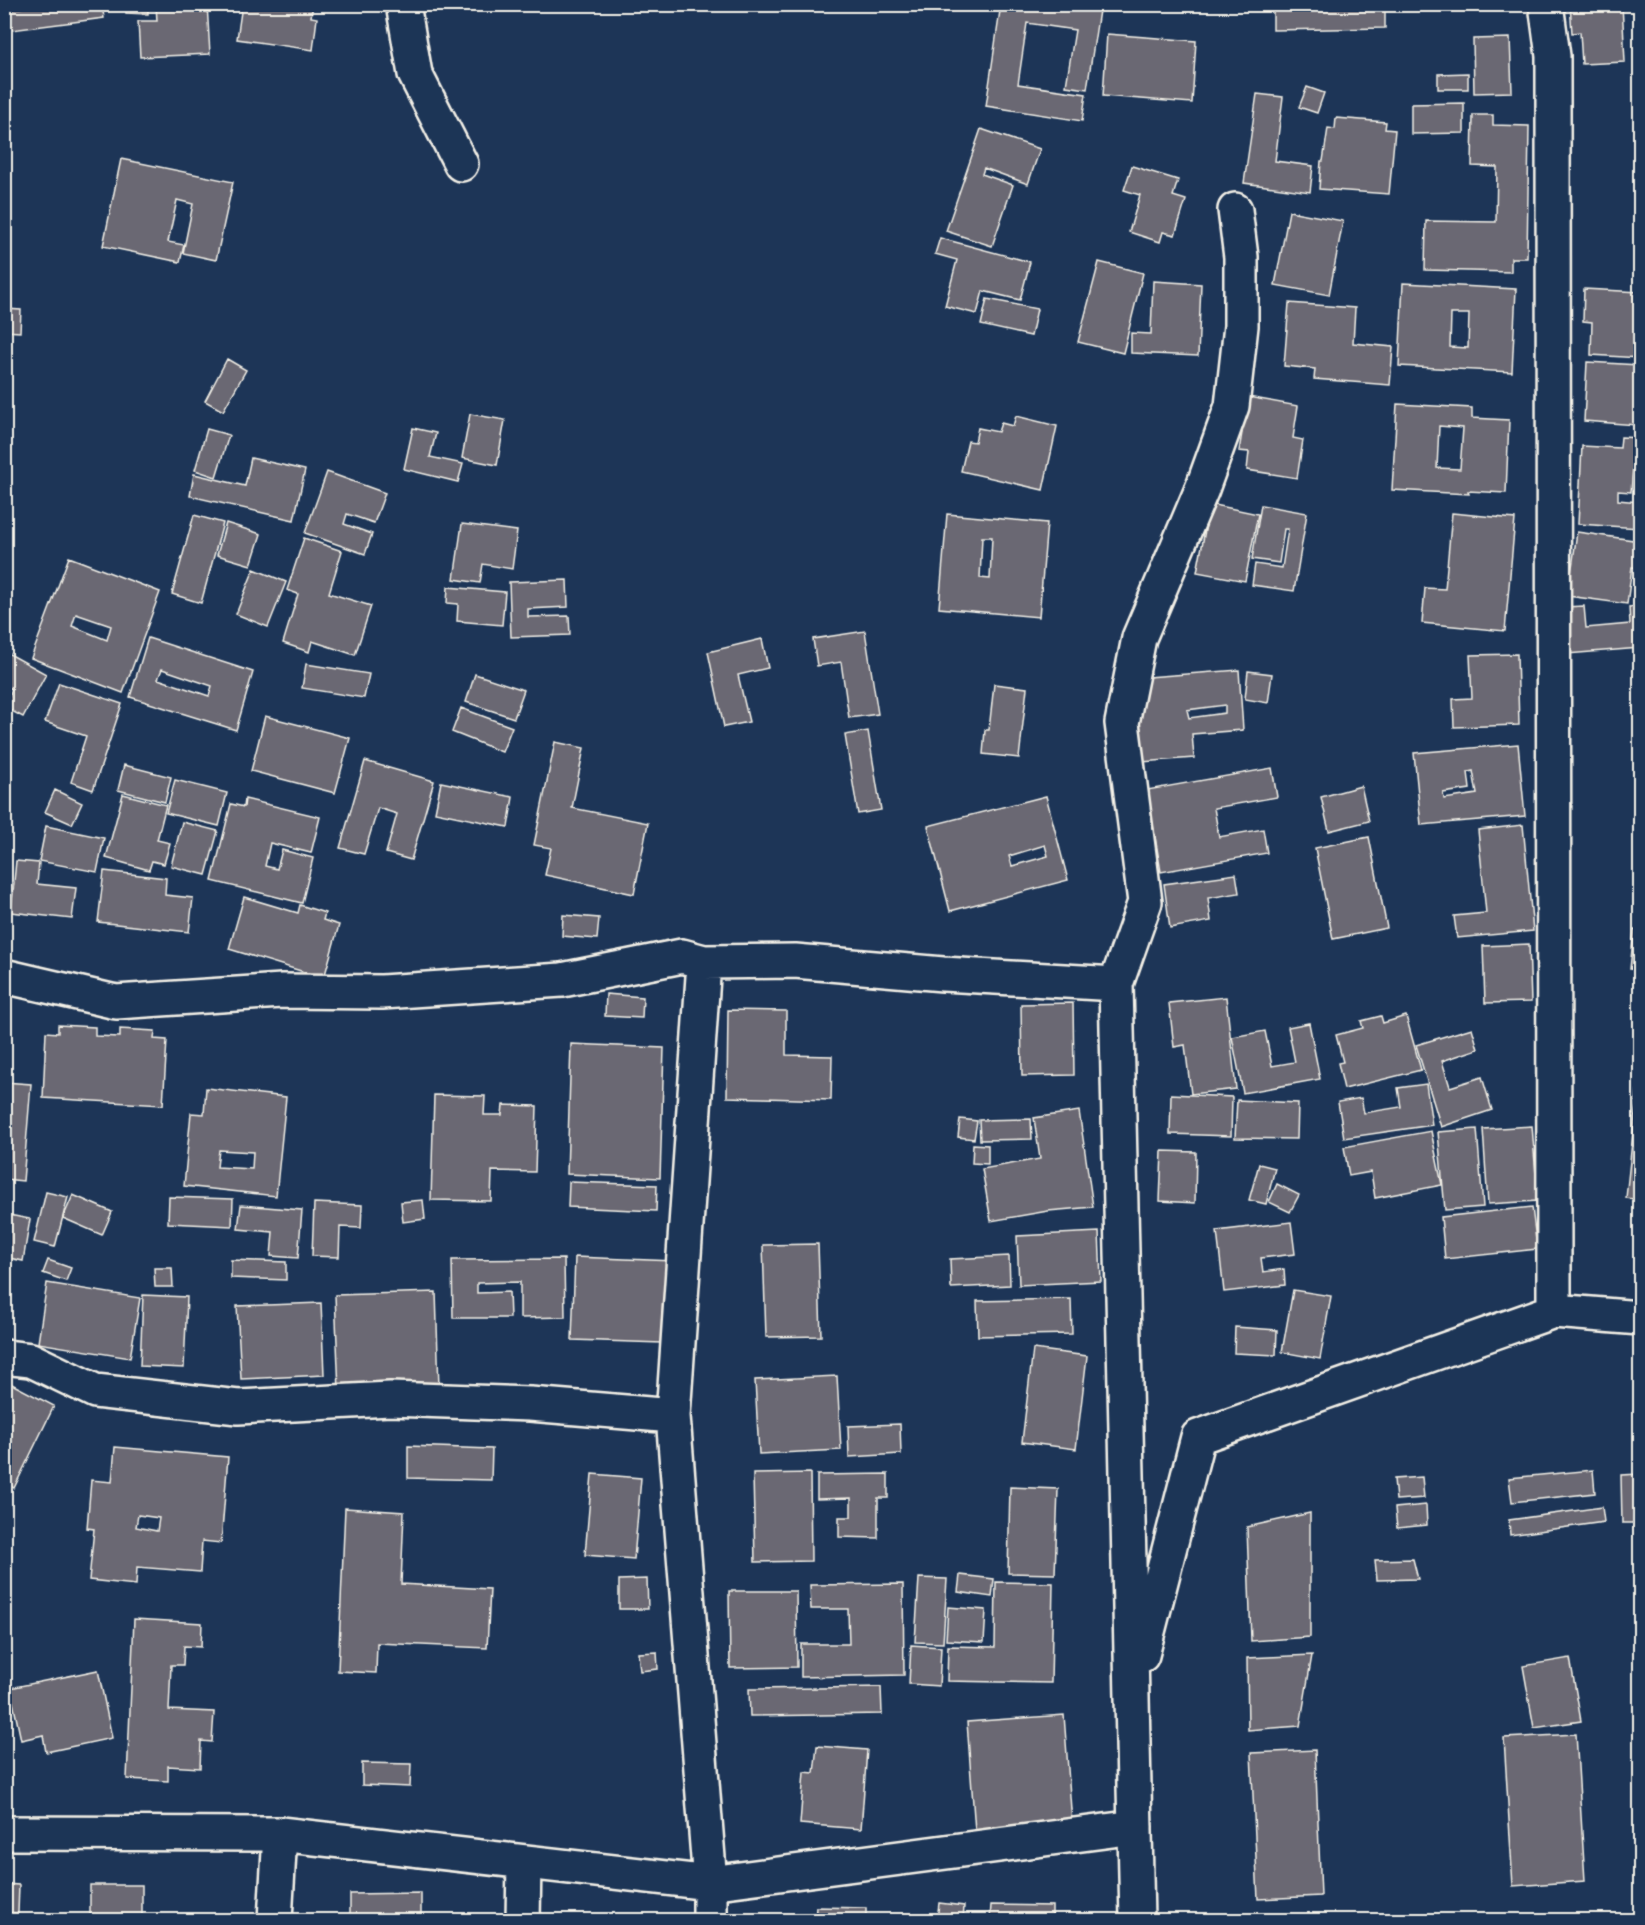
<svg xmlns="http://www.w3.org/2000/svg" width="1645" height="1925" viewBox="0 0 1645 1925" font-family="'Indie Flower',sans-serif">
<rect width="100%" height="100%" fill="#1d3557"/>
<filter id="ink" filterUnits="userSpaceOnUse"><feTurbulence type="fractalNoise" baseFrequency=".0167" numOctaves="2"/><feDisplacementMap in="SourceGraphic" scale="12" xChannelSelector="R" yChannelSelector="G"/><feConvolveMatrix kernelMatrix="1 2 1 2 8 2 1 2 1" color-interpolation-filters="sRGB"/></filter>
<g filter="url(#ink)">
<path fill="#6a6873" stroke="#f4f1e8" stroke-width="1.5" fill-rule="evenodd" d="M 4,4 L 8,4 L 9,10 L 39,4 L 102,4 L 104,18 L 4,31 Z
M 126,4 L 148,4 L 148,14 L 126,13 Z
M 207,4 L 210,54 L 140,57 L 138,21 L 157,21 L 156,5 Z
M 250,4 L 313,4 L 311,17 L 317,18 L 313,50 L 237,39 L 242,5 Z
M 1001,4 L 1100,4 L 1087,89 L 1066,86 L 1075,30 L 1027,23 L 1018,84 L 1086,94 L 1082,121 L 986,106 Z
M 1279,4 L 1385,4 L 1385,28 L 1273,30 L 1273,5 Z
M 1570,4 L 1622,4 L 1625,62 L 1582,64 L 1580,32 L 1572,33 Z
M 1107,34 L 1196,41 L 1192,103 L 1103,96 Z
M 1510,38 L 1512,92 L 1474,93 L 1473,39 Z
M 1468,73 L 1468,89 L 1438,89 L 1438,74 Z
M 1307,87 L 1324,93 L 1317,113 L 1299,107 Z
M 1257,94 L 1283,97 L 1275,161 L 1313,166 L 1310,192 L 1244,183 Z
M 1464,103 L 1464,133 L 1411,134 L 1411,104 Z
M 1473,115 L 1493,115 L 1493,125 L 1529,126 L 1527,258 L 1511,258 L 1511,272 L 1425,270 L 1426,221 L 1496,222 L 1497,167 L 1472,166 Z
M 1336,118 L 1386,122 L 1385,129 L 1395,130 L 1389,194 L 1319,189 L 1321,161 L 1323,161 L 1328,128 L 1335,129 Z
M 981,129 L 1040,149 L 1028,184 L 984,168 L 982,174 L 1013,185 L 992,246 L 946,231 Z
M 121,159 L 233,182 L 216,260 L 183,253 L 193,204 L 177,200 L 168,242 L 184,245 L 180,262 L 103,246 Z
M 1132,166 L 1178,180 L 1173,196 L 1186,200 L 1175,235 L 1163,232 L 1160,242 L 1129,232 L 1140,195 L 1124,190 Z
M 1289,211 L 1343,221 L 1329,295 L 1275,285 Z
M 940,238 L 1030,262 L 1020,300 L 983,291 L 977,314 L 945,306 L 957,260 L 935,254 Z
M 4,254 L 9,254 L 6,309 L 21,310 L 20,332 L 4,331 Z
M 1099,262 L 1143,273 L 1123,353 L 1078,342 Z
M 1153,281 L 1201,284 L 1198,356 L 1131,353 L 1131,333 L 1151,334 Z
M 1403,283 L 1516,289 L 1512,372 L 1399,366 ZM 1451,314 L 1469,314 L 1468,348 L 1450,347 Z
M 1584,289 L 1640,292 L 1640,358 L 1591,355 L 1592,322 L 1583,321 Z
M 987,299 L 1037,309 L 1031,336 L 981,325 Z
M 1289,303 L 1355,308 L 1353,343 L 1393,347 L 1390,385 L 1314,379 L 1315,369 L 1284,366 Z
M 227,359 L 246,370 L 223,411 L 205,401 Z
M 1587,362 L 1639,365 L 1637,425 L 1584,421 Z
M 1248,397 L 1298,406 L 1293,438 L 1303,440 L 1297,478 L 1247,470 L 1249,452 L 1239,451 Z
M 1397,404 L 1472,408 L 1472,418 L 1509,420 L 1506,493 L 1468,491 L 1469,494 L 1392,490 ZM 1439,426 L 1463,428 L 1460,469 L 1437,468 Z
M 470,414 L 505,420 L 497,465 L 462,458 Z
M 1016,416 L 1057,426 L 1043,490 L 961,471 L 968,441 L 975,442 L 978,428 L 998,432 L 1001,423 L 1013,426 Z
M 413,428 L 436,433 L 430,457 L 463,464 L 458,482 L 404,469 Z
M 207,429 L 229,435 L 216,477 L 195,470 Z
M 1621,437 L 1640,438 L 1640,457 L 1634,457 L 1631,492 L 1618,491 L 1618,500 L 1639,502 L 1640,483 L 1640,528 L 1578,524 L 1582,446 L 1620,448 Z
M 251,458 L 305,470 L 294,520 L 190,496 L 194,474 L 245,486 Z
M 327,472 L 385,493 L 374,523 L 347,514 L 344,524 L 372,534 L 365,554 L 305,533 Z
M 1210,504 L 1258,514 L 1245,581 L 1197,572 Z
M 1261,505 L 1307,513 L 1294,591 L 1252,585 L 1255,564 L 1282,568 L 1288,529 L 1284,529 L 1279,563 L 1252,559 Z
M 1452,513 L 1515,519 L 1505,631 L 1422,623 L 1425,588 L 1445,589 Z
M 947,514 L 1047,523 L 1039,617 L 939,608 ZM 982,537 L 992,537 L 990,579 L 980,578 Z
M 194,515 L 223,523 L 201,603 L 172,594 Z
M 226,523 L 261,534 L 251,565 L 217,555 Z
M 462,524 L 517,531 L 512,569 L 483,564 L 480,583 L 454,579 Z
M 1577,532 L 1640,541 L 1640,568 L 1632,567 L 1627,604 L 1568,596 Z
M 304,538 L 342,551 L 329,593 L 371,606 L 355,655 L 312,641 L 309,652 L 283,643 L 298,594 L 287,590 Z
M 69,557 L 160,592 L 123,693 L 31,658 ZM 76,614 L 111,626 L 107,640 L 72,626 Z
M 254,569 L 286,582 L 268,627 L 236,614 Z
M 567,580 L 568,607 L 528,609 L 528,617 L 569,616 L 570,635 L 511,637 L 509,582 Z
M 448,587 L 505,592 L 502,625 L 457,621 L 458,604 L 447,603 Z
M 1584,606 L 1586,628 L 1630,624 L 1629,607 L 1640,606 L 1640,648 L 1567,654 L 1564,607 Z
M 865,631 L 878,714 L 849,718 L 841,662 L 817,666 L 813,639 Z
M 148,638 L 253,672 L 236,730 L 130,697 ZM 162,669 L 212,686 L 209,696 L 158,679 Z
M 762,639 L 768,668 L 738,675 L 749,722 L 724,727 L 708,652 Z
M 4,651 L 46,674 L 23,717 L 4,707 L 12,689 L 7,686 L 4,691 Z
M 1517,654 L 1519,725 L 1454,727 L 1453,699 L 1472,698 L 1470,655 Z
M 306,664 L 369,674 L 364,698 L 302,688 Z
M 1239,670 L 1243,730 L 1192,734 L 1194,758 L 1141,762 L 1135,678 ZM 1225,705 L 1225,713 L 1189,718 L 1187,710 Z
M 1248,671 L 1272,674 L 1268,703 L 1245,699 Z
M 475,674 L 524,690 L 514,718 L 466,702 Z
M 59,683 L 122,704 L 93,790 L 71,782 L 86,736 L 45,722 Z
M 994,684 L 1027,688 L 1019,758 L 983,754 L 985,730 L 989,730 Z
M 461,708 L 512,727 L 502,752 L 452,732 Z
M 265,716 L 350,738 L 335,793 L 251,771 Z
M 868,731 L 881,810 L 858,814 L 845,735 Z
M 555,742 L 584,748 L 572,808 L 648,823 L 634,894 L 545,875 L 551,848 L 534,845 Z
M 1518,744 L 1525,816 L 1421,825 L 1414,753 ZM 1473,771 L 1477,794 L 1444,799 L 1443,793 L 1470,789 L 1468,772 Z
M 365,761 L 434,781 L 411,860 L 386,853 L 397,814 L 378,808 L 364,854 L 340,848 Z
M 124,765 L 171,777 L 165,802 L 118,790 Z
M 1272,768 L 1277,797 L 1214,808 L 1219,837 L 1263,829 L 1267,853 L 1161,872 L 1147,790 Z
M 175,780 L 227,793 L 219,826 L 166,813 Z
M 441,782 L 513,797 L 508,827 L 435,812 Z
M 1361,786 L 1369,821 L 1329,831 L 1321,797 Z
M 55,790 L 82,803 L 72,824 L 45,812 Z
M 123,794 L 166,805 L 157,840 L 170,843 L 164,864 L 152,861 L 149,870 L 106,858 Z
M 1046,796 L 1068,880 L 950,911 L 928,826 ZM 1045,845 L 1048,856 L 1012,866 L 1009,856 Z
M 245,799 L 320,817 L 311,853 L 270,843 L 265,866 L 277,869 L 282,850 L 313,858 L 302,903 L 212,881 L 231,804 L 244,807 Z
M 182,822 L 218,831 L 206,875 L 171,866 Z
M 4,824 L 11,826 L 4,852 Z
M 1523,825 L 1533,931 L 1457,938 L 1454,916 L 1486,913 L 1478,830 Z
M 46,826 L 104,838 L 97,872 L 39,861 Z
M 1369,837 L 1387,928 L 1333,939 L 1315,848 Z
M 16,861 L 39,863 L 37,884 L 76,888 L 72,919 L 11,912 Z
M 104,871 L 166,878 L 165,895 L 193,898 L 189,932 L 98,922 Z
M 1236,874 L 1239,893 L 1208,898 L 1211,921 L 1170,928 L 1164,884 Z
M 244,897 L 298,913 L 300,905 L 325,913 L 323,920 L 339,925 L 324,978 L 229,949 Z
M 563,915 L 599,918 L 597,939 L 562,936 Z
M 1634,930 L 1640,931 L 1640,970 L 1630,969 Z
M 1529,944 L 1531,1002 L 1485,1003 L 1483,946 Z
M 606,994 L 643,997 L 642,1018 L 605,1016 Z
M 1226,997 L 1236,1089 L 1191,1094 L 1185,1045 L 1174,1047 L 1169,1003 Z
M 1073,1003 L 1074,1075 L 1022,1076 L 1021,1004 Z
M 728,1010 L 786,1011 L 786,1055 L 832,1056 L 831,1100 L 727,1097 Z
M 1381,1016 L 1383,1023 L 1406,1016 L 1421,1070 L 1344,1089 L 1338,1063 L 1343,1062 L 1336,1035 L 1363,1028 L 1361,1021 Z
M 1309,1023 L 1320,1079 L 1243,1093 L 1232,1037 L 1265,1031 L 1272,1066 L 1295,1062 L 1288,1027 Z
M 58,1025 L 95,1027 L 95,1036 L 120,1037 L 120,1029 L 155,1031 L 154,1039 L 167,1040 L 163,1105 L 43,1098 L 46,1032 L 58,1033 Z
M 1472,1028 L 1478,1049 L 1442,1061 L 1450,1087 L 1482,1077 L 1492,1110 L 1441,1127 L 1416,1045 Z
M 571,1044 L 664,1048 L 660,1178 L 567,1174 Z
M 4,1082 L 31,1084 L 23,1181 L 4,1179 Z
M 1426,1084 L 1432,1125 L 1344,1138 L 1338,1102 L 1361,1098 L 1364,1113 L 1401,1107 L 1398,1088 Z
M 1638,1086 L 1640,1087 L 1640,1200 L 1626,1198 Z
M 206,1088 L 286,1097 L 276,1196 L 184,1186 L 191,1113 L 204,1114 ZM 219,1150 L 253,1152 L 252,1169 L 217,1167 Z
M 1171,1094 L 1232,1097 L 1231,1136 L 1170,1134 Z
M 434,1095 L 485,1096 L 484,1115 L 502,1115 L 503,1105 L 537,1106 L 535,1172 L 492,1171 L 491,1201 L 431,1200 Z
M 1237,1100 L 1298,1103 L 1297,1139 L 1235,1138 Z
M 1079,1111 L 1093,1207 L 1048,1211 L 991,1221 L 982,1169 L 1040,1159 L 1034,1118 Z
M 960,1119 L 977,1121 L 974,1139 L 958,1137 Z
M 1031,1119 L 1032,1139 L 980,1140 L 979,1120 Z
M 1532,1126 L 1538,1201 L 1488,1204 L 1483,1129 Z
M 1477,1129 L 1483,1207 L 1445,1210 L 1438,1132 Z
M 1431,1131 L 1442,1185 L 1375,1198 L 1371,1172 L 1349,1176 L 1344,1147 Z
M 973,1144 L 988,1145 L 988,1164 L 972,1163 Z
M 1162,1151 L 1196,1152 L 1195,1203 L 1160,1201 Z
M 1259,1164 L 1275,1168 L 1266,1204 L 1249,1200 Z
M 569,1182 L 657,1185 L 656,1211 L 568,1207 Z
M 1277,1184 L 1299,1195 L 1290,1212 L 1269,1202 Z
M 46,1192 L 68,1197 L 55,1247 L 34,1242 Z
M 73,1195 L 112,1212 L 102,1235 L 63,1218 Z
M 169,1197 L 233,1199 L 232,1226 L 168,1223 Z
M 423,1200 L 425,1219 L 403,1222 L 401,1202 Z
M 314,1203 L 362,1205 L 361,1228 L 340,1227 L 339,1257 L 312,1256 Z
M 241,1205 L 302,1210 L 298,1258 L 271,1256 L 273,1232 L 238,1229 Z
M 1532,1207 L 1537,1249 L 1445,1259 L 1441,1217 Z
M 4,1214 L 30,1219 L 23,1261 L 9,1258 L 4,1282 Z
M 1291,1222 L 1295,1254 L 1261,1258 L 1263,1272 L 1284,1269 L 1285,1285 L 1224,1292 L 1217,1231 Z
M 1099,1232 L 1101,1281 L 1019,1285 L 1017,1236 Z
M 818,1244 L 821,1336 L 766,1337 L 763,1245 Z
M 1009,1256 L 1010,1285 L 951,1288 L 950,1259 Z
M 575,1257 L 674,1261 L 662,1343 L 572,1340 Z
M 564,1259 L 565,1317 L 520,1318 L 520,1282 L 477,1283 L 477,1293 L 509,1292 L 510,1318 L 453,1318 L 452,1260 Z
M 48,1260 L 71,1268 L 66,1281 L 43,1273 Z
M 231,1260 L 286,1262 L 286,1280 L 231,1278 Z
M 154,1268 L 172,1268 L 173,1287 L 155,1287 Z
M 47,1283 L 140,1298 L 130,1358 L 38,1343 Z
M 1293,1290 L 1331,1296 L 1320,1359 L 1282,1352 Z
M 436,1292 L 439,1389 L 339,1391 L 335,1295 Z
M 143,1295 L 187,1297 L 184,1368 L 140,1366 Z
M 1071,1299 L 1072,1334 L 978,1336 L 977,1301 Z
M 321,1303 L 324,1375 L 241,1379 L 237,1306 Z
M 1235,1327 L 1277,1330 L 1276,1355 L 1234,1353 Z
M 1033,1349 L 1087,1356 L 1076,1449 L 1022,1442 Z
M 837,1376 L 841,1450 L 759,1454 L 755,1380 Z
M 4,1380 L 54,1406 L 14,1488 L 4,1483 Z
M 900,1424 L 901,1454 L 849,1457 L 848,1426 Z
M 408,1446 L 492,1449 L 491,1480 L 408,1478 Z
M 115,1447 L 228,1457 L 221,1543 L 202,1541 L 200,1572 L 137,1567 L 136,1585 L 89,1580 L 94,1529 L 87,1528 L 91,1480 L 112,1482 ZM 138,1515 L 159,1518 L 157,1531 L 136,1527 Z
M 1593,1470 L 1595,1493 L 1512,1502 L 1509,1478 Z
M 810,1473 L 811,1561 L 755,1562 L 753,1474 Z
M 592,1474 L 641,1478 L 634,1559 L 585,1555 Z
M 888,1474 L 888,1498 L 878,1498 L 878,1538 L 839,1537 L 839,1517 L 851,1517 L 851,1498 L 817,1499 L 817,1475 Z
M 1640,1474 L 1640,1523 L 1622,1523 L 1621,1475 Z
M 1422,1477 L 1424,1498 L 1396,1500 L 1394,1479 Z
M 1010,1487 L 1058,1489 L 1055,1574 L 1008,1573 Z
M 4,1498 L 10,1499 L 4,1538 Z
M 1426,1505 L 1427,1525 L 1397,1528 L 1395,1508 Z
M 1602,1507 L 1604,1522 L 1510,1535 L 1509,1520 Z
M 345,1508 L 404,1512 L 401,1584 L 490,1589 L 487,1648 L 377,1643 L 376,1673 L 338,1671 Z
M 1310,1513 L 1310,1637 L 1251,1641 L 1247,1527 Z
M 1413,1559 L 1418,1579 L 1377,1580 L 1375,1560 Z
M 960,1575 L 994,1579 L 992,1597 L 958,1592 Z
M 919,1578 L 947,1579 L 943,1643 L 915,1642 Z
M 647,1579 L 648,1609 L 619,1609 L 619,1580 Z
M 996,1582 L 1053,1583 L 1051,1683 L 947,1681 L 948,1646 L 995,1647 Z
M 903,1584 L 904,1675 L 801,1677 L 801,1644 L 849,1644 L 848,1609 L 811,1609 L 810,1585 Z
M 729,1591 L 796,1591 L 797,1667 L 730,1668 Z
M 948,1607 L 986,1610 L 984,1642 L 946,1640 Z
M 134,1619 L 202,1623 L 201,1647 L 184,1646 L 183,1665 L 171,1665 L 169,1710 L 214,1712 L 212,1742 L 201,1741 L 200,1768 L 168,1766 L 168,1781 L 127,1779 Z
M 911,1645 L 941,1647 L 939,1686 L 909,1684 Z
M 657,1652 L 658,1669 L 640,1671 L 638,1653 Z
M 1312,1655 L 1300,1726 L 1248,1730 L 1247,1658 Z
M 1570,1658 L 1581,1721 L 1534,1728 L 1523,1666 Z
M 98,1670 L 112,1738 L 46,1752 L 43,1735 L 21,1740 L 10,1688 Z
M 881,1687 L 882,1714 L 750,1716 L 749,1689 Z
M 1064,1715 L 1072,1823 L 975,1831 L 967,1722 Z
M 1576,1734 L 1585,1881 L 1513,1886 L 1504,1738 Z
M 817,1746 L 867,1750 L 861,1829 L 800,1824 L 804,1772 L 814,1773 Z
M 1315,1750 L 1321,1896 L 1258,1899 L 1251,1753 Z
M 362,1763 L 411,1764 L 410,1787 L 362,1785 Z
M 4,1884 L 19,1885 L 18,1913 L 4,1912 Z
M 90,1885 L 142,1885 L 142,1920 L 90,1920 Z
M 421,1893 L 421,1920 L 350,1920 L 350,1894 Z
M 939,1903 L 964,1906 L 963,1920 L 937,1920 Z
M 991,1905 L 1052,1906 L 1052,1920 L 990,1920 Z
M 816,1907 L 866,1908 L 866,1920 L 815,1920 Z
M 1581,1917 L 1581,1920 L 1514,1920 Z"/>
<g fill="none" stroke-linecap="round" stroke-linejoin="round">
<g stroke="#f4f1e8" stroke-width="38">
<path id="minor" d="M 403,4 L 415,74 L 461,164
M 1546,4 L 1553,56 L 1554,1311
M 704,962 L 673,1416 L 710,1883 L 710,1920
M 4,976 L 116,1002 L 282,991 L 382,992 L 562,980 L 682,956 L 704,962 L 795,961 L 943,974 L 1116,984 L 1145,902 L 1122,723 L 1139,638 L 1202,489 L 1232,406 L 1241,326 L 1241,257 L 1235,210
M 1116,984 L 1137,1920
M 4,1357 L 31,1360 L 95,1391 L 238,1407 L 390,1399 L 530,1404 L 673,1416
M 1142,1655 L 1198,1437 L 1554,1311 L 1640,1318
M 4,1833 L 280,1834 L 710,1883 L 1135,1827
M 275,1920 L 280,1834
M 523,1920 L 524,1862"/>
</g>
<use href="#minor" stroke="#1d3557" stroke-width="33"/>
</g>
</g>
<rect width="1645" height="1925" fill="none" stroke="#1d3557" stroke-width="24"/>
<rect x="12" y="12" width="1621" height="1901" fill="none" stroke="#f4f1e8" stroke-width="2" filter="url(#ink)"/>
</svg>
